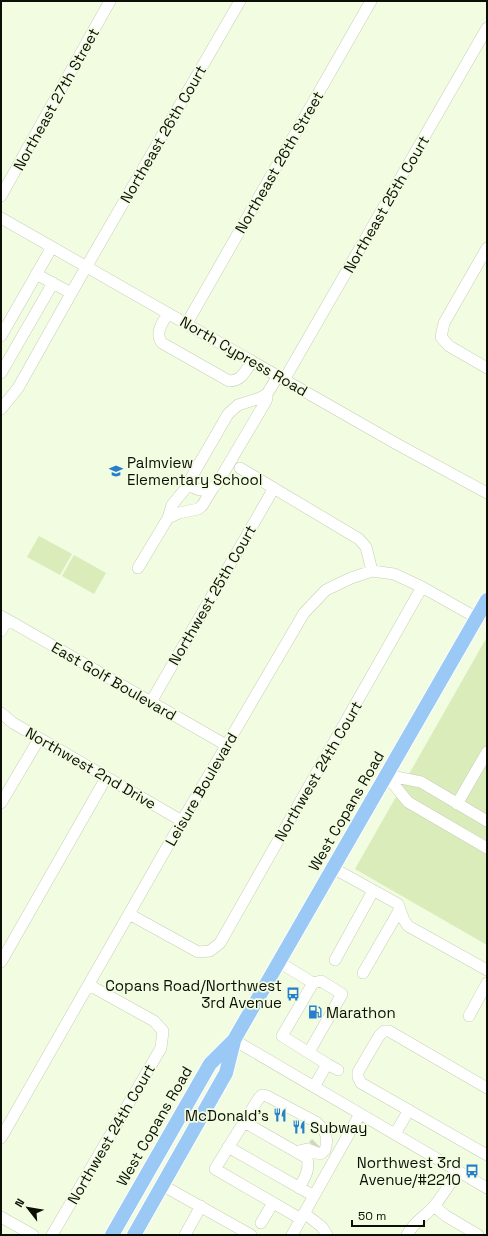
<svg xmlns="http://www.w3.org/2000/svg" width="488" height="1236" viewBox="0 0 488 1236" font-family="'Space Grotesk',sans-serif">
<rect width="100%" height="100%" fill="#f1fce0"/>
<path fill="#d9ecb9" d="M 39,536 L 72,554 L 60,575 L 27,557 Z
M 74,555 L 106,573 L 94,594 L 62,576 Z
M 487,637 L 487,945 L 355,869 Z"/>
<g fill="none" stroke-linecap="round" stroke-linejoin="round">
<path stroke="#cfd8bf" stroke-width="11" stroke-dasharray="11 5.5" stroke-linecap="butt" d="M 313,1146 L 316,1143"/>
<g stroke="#c6d0b5" stroke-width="12">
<path id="minor" d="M 1,196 L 110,1
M 1,218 L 395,443 L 487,493
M 487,248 L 444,323 L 441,337 L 449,346 L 487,368
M 36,274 L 71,293
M 168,313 C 163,322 154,333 162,343 L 229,381 C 242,381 246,370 252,361
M 187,323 L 371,1
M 1,336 L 52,247
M 1,373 L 53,283
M 284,380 L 487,28
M 267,394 L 267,398 L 266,401 L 217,484 C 209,492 196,493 190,483 L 191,478 L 228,414 L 238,405 L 260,398 L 267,394 L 278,376
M 1,409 L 18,388 L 81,276 L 240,1
M 240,468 L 359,539 L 366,547 L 372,571
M 190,483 L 172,505 L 168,518 L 179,513 L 198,509 L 202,506 L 213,488
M 138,568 L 168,518
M 1,616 L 226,745
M 1,631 L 7,620
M 151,702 L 274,488
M 1,713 L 13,723 L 182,821
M 386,775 L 408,802 L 487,848
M 386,775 L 421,782 L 487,821
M 1,803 L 39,739
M 457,804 L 487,752
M 333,868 L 398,904 L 404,920 L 408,926 L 487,970
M 129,914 L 198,952 L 210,951 L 220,943 L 422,587
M 335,960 L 373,891
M 1,962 L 106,778
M 279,962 L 313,983 L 282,1036 L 327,1064 L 314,1087
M 363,973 L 400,909
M 469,1016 L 487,983
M 234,1040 L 487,1188
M 309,1052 L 342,994 L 321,981 L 313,983
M 327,1064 L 338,1070
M 487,1088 L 389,1031 L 384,1031 L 379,1036 L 358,1072 L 358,1077 L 361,1083 L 487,1155
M 244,1122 L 259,1098 L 262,1095 L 267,1096 L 316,1122 C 326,1130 329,1138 325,1150
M 395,1134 L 409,1110
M 1,1138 L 182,821 L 304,613 L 326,590 L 351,578 L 372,571 L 394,574 L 422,587 L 477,618
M 228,1147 L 314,1196
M 299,1151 L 307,1149 L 320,1154 L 322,1153
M 162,1185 L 251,1235
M 299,1188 C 305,1177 310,1170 307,1158 L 244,1122 L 215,1169 L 301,1219
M 434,1206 L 446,1216 L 478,1235
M 304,1213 L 322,1227 L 327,1235
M 1,1217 L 33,1235
M 261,1223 L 273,1203
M 52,1235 L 161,1048 L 163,1031 L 154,1021 L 89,985
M 185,1235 L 201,1206
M 292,1235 L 360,1114
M 407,1235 C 415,1220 425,1217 435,1205 C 443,1195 450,1183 458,1172"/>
</g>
<g stroke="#fff" stroke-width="16">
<path id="major" d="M 112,1235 L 210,1064 L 234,1040 L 487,600
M 134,1235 L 226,1073 L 234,1041"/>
</g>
<use href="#minor" stroke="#fff" stroke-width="11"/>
<use href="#major" stroke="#9bc9f5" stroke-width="14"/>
</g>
<defs>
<g id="school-bare" transform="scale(1.08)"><path d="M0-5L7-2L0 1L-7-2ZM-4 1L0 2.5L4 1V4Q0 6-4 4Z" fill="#277ecc" stroke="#f1fce0" stroke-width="2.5" paint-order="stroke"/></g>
<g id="bus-bare" transform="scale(1.08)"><path d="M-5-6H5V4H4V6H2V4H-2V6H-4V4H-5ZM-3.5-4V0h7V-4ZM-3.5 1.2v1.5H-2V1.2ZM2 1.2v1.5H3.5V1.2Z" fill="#277ecc" stroke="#f1fce0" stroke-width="2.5" paint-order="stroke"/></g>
<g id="fuel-bare" transform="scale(1.08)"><path d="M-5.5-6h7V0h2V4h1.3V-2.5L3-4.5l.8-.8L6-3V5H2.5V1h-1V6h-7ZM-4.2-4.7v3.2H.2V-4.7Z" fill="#277ecc" stroke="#f1fce0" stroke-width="2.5" paint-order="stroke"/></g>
<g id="restaurant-bare" transform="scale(1.08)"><path d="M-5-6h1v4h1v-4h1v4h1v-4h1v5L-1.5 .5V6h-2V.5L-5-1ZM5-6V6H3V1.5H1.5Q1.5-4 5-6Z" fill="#277ecc" stroke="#f1fce0" stroke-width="2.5" paint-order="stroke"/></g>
</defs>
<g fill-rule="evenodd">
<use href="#school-bare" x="116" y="471"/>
<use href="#bus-bare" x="293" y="994"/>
<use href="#fuel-bare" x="315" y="1012"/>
<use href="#restaurant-bare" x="280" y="1115"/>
<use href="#restaurant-bare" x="299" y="1127"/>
<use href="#bus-bare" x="472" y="1171"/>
</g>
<g text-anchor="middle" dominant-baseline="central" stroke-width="3.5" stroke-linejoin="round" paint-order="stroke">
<g font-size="15" fill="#0c0f06" stroke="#f1fce0">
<text transform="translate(56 99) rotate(-61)">Northeast 27th Street</text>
<text transform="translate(163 134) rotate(-60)">Northeast 26th Court</text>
<text transform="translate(279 162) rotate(-60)">Northeast 26th Street</text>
<text transform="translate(386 204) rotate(-60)">Northeast 25th Court</text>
<text transform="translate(244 356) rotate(30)">North Cypress Road</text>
<text transform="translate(212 595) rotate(-60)">Northwest 25th Court</text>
<text transform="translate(114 681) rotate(30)">East Golf Boulevard</text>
<text transform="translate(91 768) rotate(30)">Northwest 2nd Drive</text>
<text transform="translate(318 771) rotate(-60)">Northwest 24th Court</text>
<text transform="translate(201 789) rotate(-60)">Leisure Boulevard</text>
<text transform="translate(346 811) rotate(-60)">West Copans Road</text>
<text transform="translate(154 1126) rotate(-60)">West Copans Road</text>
<text transform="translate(111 1134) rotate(-60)">Northwest 24th Court</text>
</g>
<g font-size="15" fill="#0c0f06" stroke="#f1fce0" text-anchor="start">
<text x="127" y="462">Palmview<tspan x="127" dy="17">Elementary School</tspan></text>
<text x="282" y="985" text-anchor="end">Copans Road/Northwest<tspan x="282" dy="17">3rd Avenue</tspan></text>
<text x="326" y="1012">Marathon</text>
<text x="269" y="1115" text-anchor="end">McDonald's</text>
<text x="310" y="1127">Subway</text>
<text x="461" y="1162" text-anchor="end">Northwest 3rd<tspan x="461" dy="17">Avenue/#2210</tspan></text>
</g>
</g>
<rect width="488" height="1236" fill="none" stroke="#0c0f06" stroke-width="4"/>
<g transform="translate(28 1208) rotate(301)" stroke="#f1fce0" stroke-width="3" paint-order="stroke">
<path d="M0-3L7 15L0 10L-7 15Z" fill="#0c0f06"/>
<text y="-6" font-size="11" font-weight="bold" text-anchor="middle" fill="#0c0f06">N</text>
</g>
<path d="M352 1220v6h72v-6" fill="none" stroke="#0c0f06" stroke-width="2"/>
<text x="358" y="1220" font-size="12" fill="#0c0f06" stroke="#f1fce0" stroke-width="3" paint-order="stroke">50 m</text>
</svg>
